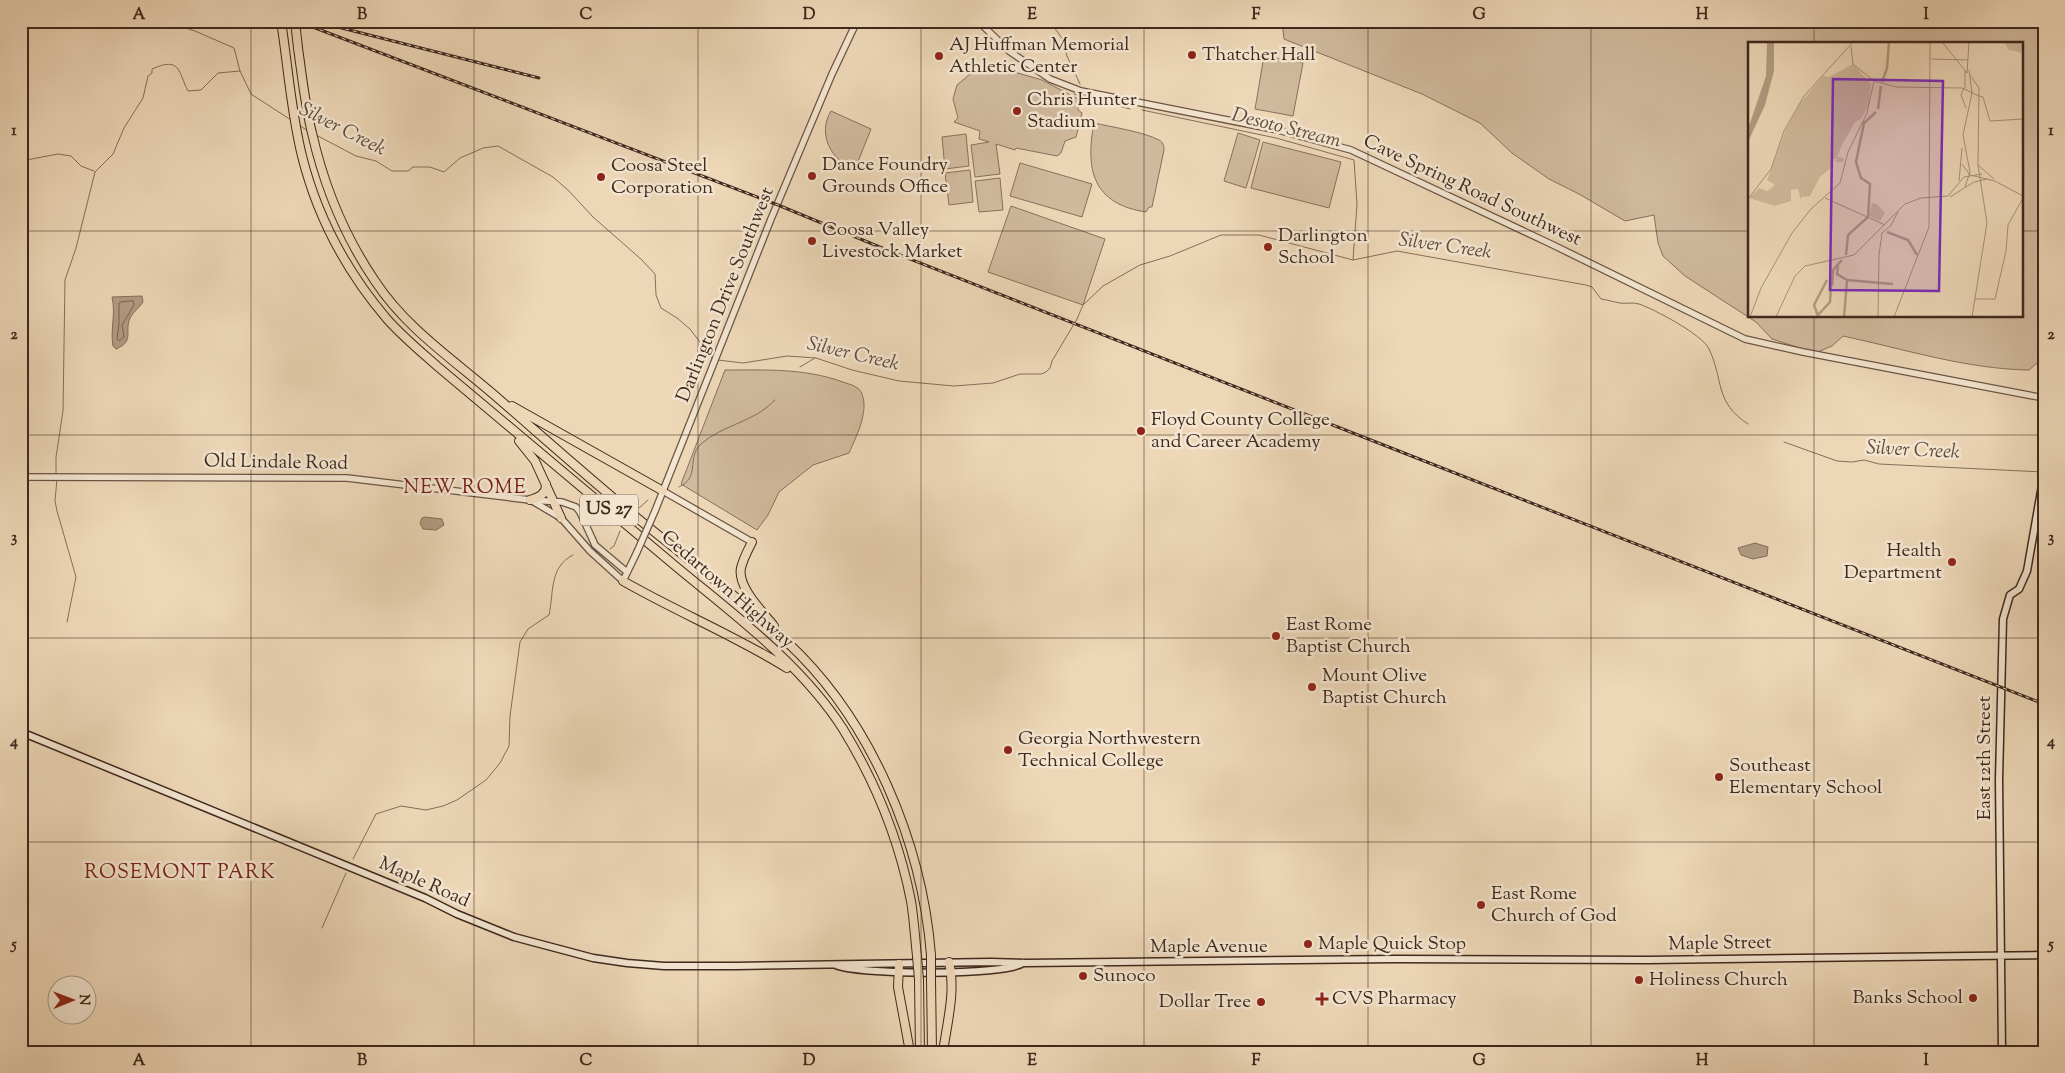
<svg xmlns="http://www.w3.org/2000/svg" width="2065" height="1073" viewBox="0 0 2065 1073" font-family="'Sorts Mill Goudy',serif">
<rect width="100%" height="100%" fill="#edd7b7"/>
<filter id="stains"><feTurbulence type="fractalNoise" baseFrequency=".004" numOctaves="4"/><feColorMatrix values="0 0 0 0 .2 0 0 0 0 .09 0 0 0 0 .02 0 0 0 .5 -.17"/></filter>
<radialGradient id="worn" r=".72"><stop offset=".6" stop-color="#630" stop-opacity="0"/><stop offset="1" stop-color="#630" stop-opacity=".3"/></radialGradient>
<path fill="#d0b99d" stroke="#88705d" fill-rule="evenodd" d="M 1282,21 L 2044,21 L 2044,357 L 2029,370 C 1966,369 1904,349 1843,336 L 1832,346 L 1815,353 L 1772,339 L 1756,322 L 1685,276 L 1663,256 L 1658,243 L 1654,215 L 1625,221 L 1579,194 L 1549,179 L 1512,153 L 1480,123 L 1422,94 L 1284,39 ZM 1749,44 L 2021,44 L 2021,316 L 1749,316 Z
M 1264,56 L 1303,63 L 1293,116 L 1255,109 Z
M 998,65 L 1004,69 L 1042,80 L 1078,99 L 1078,110 L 1082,113 L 1076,137 L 1065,141 L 1061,153 L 1057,156 L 1016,148 L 1015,150 L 996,144 L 1000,174 L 975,177 L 971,145 L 989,142 L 979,139 L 980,131 L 954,122 L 958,118 L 953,99 L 957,85 L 970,74 L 983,72 L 990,66 Z
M 831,111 L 871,129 L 855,169 C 831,161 817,134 831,111 Z
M 1094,123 C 1112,127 1144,132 1159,140 C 1163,142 1164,146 1164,150 L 1152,207 L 1149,207 L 1146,212 C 1093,204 1085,170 1094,123 Z
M 1238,133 L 1260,140 L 1246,188 L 1224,181 Z
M 966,134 L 969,166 L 945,169 L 942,137 Z
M 1263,142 L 1341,162 L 1329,208 L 1251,188 Z
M 1020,163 L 1092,184 L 1082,217 L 1010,196 Z
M 970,170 L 973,202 L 949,205 L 945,173 Z
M 1000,178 L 1003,210 L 979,212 L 975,181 Z
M 1011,206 L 1105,239 L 1083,305 L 988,272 Z
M 725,370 C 766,370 804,368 843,382 C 851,385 859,386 862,394 C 869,412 856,437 849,453 L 813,465 L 779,492 L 768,515 L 757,530 L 681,484 Z"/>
<path fill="#b29c83" stroke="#846e5a" d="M 142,296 L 143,302 C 139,308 133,312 130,318 C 124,332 135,341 116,349 L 113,346 C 110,330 116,314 112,297 Z
M 425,517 L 442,519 L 444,525 L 436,530 L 423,529 L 420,523 L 422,518 Z
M 1755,543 L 1768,547 L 1767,556 L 1753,559 L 1741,555 L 1738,548 Z"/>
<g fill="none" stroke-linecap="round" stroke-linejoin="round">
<path stroke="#796250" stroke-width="1" d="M 133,301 L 134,305 L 122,325 L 124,337 L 119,341 L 117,339 L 119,324 L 119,303 L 121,302 Z"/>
<path stroke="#846e5a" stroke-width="1" d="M 164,21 L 195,31 L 234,48 L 240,71 L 251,94 L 291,120
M 1050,22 L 1062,38 L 1067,56 L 1080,84
M 1074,94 L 1130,109
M 1142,110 L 1276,138 L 1354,160 L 1357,204 L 1353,260
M 299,125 L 308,131
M 316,135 L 356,156 L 376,161 L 392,171 L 408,171 L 413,167 L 430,167 L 444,172 L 460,158 L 483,148 L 498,146 L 553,177 L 569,191 L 593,217 L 642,260 L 655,274 L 656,295 L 661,308 L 677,318 L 690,329 L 712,358
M 21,161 L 58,154 L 71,156 L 81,166 L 94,171
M 95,172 L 113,154 L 124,128 L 143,98 L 148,76 L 152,73 L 152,69 C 181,56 178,72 188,91 L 201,90 L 218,73 L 240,71
M 718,360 L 743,363 L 787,356 L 816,358 L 852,370 L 899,381 L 954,386 L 993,383 L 1020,374 L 1041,374 L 1046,372 L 1050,368 L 1052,361 L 1077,319 L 1083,305 L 1103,286 L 1140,265 L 1170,256 L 1221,235 L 1259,235 L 1353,260 L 1397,251 L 1586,285 L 1592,287 L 1601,299 C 1608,300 1614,302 1620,303 C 1626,304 1633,302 1639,304 C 1654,309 1703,335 1709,349 C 1724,380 1714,402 1748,424
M 800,367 L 815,358
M 1784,442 L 1837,461 L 1852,462 L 1864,460 L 1879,464 L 2043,472
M 56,475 L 56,457 L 63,411 L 65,280 L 76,248 L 95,172
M 57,479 L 55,501 L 57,511 L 76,577 L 67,622
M 679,487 C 701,477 686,458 701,444 C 722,425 755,422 775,400
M 639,508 L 648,500
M 610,549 L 614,546 L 620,531
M 353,859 L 376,814 L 401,806 L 426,810 L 443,806 L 457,800 L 486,780 L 500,763 L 509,746 L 510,716 L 520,642 L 528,629 L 549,615 C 554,592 549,567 573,555
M 322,928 L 346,873"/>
<g stroke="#6b5444" stroke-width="8">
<path id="tertiary" d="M 978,21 L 1009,51 L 1050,79 L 1081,91 L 1278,130 L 1351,150 L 1551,244 L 1745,339 L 1803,352 L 2044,398
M 21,477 L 347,478 L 530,500 L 562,502 L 576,507 L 580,512 L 595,545 L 627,572
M 663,491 L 752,542
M 534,502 L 561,518 L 590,551 L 623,581 L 637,552
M 655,511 L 771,219 L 832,74 L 857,21"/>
</g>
<g stroke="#40281d" stroke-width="9">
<path id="secondary" d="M 21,732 L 425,898 L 457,914 L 514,937 L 593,958 L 627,963 L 664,966 L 736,966 L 991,962 L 1026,963 L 1395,959 L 1648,960 L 2044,955
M 836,965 C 859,975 1004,976 1023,963
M 2002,1052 L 1999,780 L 2003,619 L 2010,595 L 2019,589 L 2027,571 L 2044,474"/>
</g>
<g stroke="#40281d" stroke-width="10">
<path id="motorway" d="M 281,21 C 288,66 291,112 302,156 C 317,216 347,272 387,319 C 402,336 420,351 437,366 C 517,434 599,501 679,569 C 737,617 802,665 843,729 C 875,781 899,840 911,901 C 914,919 915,938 917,956
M 298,48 C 302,76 305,105 312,133 C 324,186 345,237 375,281 C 407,330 457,362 500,400 C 545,439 590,479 636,517 C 686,558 739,597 787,642 C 871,720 922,842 931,955
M 512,406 L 663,491
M 519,441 L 535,461 L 561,518
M 530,500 C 538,498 547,494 546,484
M 752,542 C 748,550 743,559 741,568 C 737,587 763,612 774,626
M 623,581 C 677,612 734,635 787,668
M 899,964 L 898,987 L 910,1052
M 931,979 L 932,1052
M 919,980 L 920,1052
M 943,1052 C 947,1023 956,991 949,962"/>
</g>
<use href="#tertiary" stroke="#f3e5d0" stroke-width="5.5"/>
<use href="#secondary" stroke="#f3e5d0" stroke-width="6"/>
<use href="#motorway" stroke="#edd7b7" stroke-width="8"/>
<g stroke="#40281d" stroke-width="3">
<path id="rail" d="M 297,21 L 778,205 L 887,250 L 1409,455 L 2044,704
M 314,21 L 539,78"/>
</g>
<use href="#rail" stroke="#f3e5d0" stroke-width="1" stroke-dasharray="4" stroke-linecap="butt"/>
<g stroke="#6b5444" stroke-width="8" stroke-linecap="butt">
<path id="tertiary-bridge" d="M 637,552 L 655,511"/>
</g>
<g stroke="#40281d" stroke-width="10" stroke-linecap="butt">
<path id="motorway-bridge" d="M 295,21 L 298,48
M 931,955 L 931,979
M 917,956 L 919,980"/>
</g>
<use href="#tertiary-bridge" stroke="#f3e5d0" stroke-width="5.5"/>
<use href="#motorway-bridge" stroke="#edd7b7" stroke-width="8"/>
</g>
<path fill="none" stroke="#40281d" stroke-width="1" stroke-opacity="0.55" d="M 251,21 L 251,1052M 474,21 L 474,1052M 698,21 L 698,1052M 921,21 L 921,1052M 1144,21 L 1144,1052M 1368,21 L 1368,1052M 1591,21 L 1591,1052M 1814,21 L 1814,44M 21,231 L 1749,231M 2021,231 L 2044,231M 1814,316 L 1814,1052M 21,435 L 2044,435M 21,638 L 2044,638M 21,842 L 2044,842"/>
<g fill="#8f2418" stroke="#f3e5d0" stroke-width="2">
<circle cx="1192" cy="55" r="5"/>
<circle cx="939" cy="56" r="5"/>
<circle cx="1017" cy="111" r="5"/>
<circle cx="812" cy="176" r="5"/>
<circle cx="601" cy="177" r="5"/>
<circle cx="812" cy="241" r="5"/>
<circle cx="1268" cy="247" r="5"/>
<circle cx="1141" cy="431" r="5"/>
<circle cx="1952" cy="562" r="5"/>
<circle cx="1276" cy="636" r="5"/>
<circle cx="1312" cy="687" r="5"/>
<circle cx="1008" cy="750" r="5"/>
<circle cx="1719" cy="777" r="5"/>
<circle cx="1481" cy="905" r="5"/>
<circle cx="1308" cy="944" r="5"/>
<circle cx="1083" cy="976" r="5"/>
<circle cx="1639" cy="980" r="5"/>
<circle cx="1973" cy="998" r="5"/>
<path d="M1319.5 991.5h5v5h5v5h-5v5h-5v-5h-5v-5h5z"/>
<circle cx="1261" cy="1002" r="5"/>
</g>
<g text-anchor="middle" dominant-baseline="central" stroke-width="5" stroke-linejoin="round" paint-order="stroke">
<rect fill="#f3e5d0" stroke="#766153" stroke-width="1" x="580" y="494.5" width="58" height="31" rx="4"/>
<g font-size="18" font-weight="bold" fill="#40281d">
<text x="609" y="510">US 27</text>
</g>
<g font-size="19" fill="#40281d" stroke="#f3e5d0" text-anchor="start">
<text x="949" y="45">AJ Huffman Memorial<tspan x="949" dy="22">Athletic Center</tspan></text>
<text x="1202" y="55">Thatcher Hall</text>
<text x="1027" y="100">Chris Hunter<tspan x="1027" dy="22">Stadium</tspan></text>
<text x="822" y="165">Dance Foundry<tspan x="822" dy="22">Grounds Office</tspan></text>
<text x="611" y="166">Coosa Steel<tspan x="611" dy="22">Corporation</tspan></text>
<text x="822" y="230">Coosa Valley<tspan x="822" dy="22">Livestock Market</tspan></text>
<text x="1278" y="236">Darlington<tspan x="1278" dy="22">School</tspan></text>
<text x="1151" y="420">Floyd County College<tspan x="1151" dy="22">and Career Academy</tspan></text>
<text x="1942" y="551" text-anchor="end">Health<tspan x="1942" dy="22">Department</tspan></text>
<text x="1286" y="625">East Rome<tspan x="1286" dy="22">Baptist Church</tspan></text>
<text x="1322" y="676">Mount Olive<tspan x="1322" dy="22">Baptist Church</tspan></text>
<text x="1018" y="739">Georgia Northwestern<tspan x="1018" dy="22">Technical College</tspan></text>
<text x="1729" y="766">Southeast<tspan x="1729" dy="22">Elementary School</tspan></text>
<text x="1491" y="894">East Rome<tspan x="1491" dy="22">Church of God</tspan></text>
<text x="1318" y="944">Maple Quick Stop</text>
<text x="1093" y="976">Sunoco</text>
<text x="1649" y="980">Holiness Church</text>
<text x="1963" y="998" text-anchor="end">Banks School</text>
<text x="1332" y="999">CVS Pharmacy</text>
<text x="1251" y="1002" text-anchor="end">Dollar Tree</text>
</g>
<g font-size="19" fill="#40281d" stroke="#f3e5d0">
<text transform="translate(1472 191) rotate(25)">Cave Spring Road Southwest</text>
<text transform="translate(726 295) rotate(-68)">Darlington Drive Southwest</text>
<text transform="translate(276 463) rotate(1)">Old Lindale Road</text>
<text transform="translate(727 590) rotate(41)">Cedartown Highway</text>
<text transform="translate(1985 758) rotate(-90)">East 12th Street</text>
<text transform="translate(424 883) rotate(24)">Maple Road</text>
<text transform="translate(1720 944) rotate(-1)">Maple Street</text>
<text x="1209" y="947">Maple Avenue</text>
</g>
<g font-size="20" font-style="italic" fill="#624b3c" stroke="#f3e5d0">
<text transform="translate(1286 129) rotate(14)">Desoto Stream</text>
<text transform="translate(342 130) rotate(27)">Silver Creek</text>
<text transform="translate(1445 247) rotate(8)">Silver Creek</text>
<text transform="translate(853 355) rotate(13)">Silver Creek</text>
<text transform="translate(1913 451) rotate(3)">Silver Creek</text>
</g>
<g font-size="20" letter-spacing="1" fill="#7a1f14" stroke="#f3e5d0">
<text x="465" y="488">NEW ROME</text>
<text x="180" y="873">ROSEMONT PARK</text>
</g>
</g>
<g transform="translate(1748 42)">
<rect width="275" height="275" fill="#edd7b7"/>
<path d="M 256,0 L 275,0 L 275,11 L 261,8 ZM 105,22 L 123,42 L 121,63 L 113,77 L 107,80 L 94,103 L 89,115 L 96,116 L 95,120 L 88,120 L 89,116 L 86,117 L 84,125 L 72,135 L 62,154 L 53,155 L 53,159 L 50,147 L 43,148 L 43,159 L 27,164 L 1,156 L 11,146 L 19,149 L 27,143 L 19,138 L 38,87 L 53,60 L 75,34 L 81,35 ZM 124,161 L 129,162 L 137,171 L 132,179 L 121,174 Z" fill="#d0b99d"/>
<path d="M 19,0 L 26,0 L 26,29 L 17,63 L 0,100 L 0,87 L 18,34 Z" fill="#b29c83"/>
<path fill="none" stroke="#b29c83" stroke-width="2.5" d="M 134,40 L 139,26 L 141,0M 130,67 L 133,44M 139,190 L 160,198 L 169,213M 98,213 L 100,193 L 120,175 L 122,142 L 113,136 L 108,120 L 116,81 L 128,70M 90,224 L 89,232 L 99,238 L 145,242M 84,244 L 85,228 L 94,218M 70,273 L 82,260 L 83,245M 70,274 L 66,263 L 79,238M 96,275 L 99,239"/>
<path fill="none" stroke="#a89179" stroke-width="1" d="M 194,0 L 219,31 L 221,0M 103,4 L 105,22 L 126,39 L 148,45 L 214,46 L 231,54M 183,17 L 220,18M 217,29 L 217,46M 222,33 L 231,46 L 230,123 L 239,181 L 224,275M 216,46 L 213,53 L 218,66M 231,54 L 235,55 L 242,79 L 275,77M 214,122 L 222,133 L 247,139 L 275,154M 230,123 L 246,137M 211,139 L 214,106M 217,145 L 222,130 L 215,93 L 224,51 L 221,28M 202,155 L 226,140 L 239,137M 77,156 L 137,183M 0,157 L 23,127 L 36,89 L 56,54 L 105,0M 142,185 L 150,170M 227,257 L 247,257 L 258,209 L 260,183 L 275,156M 2,275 L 13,246 L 44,191 L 63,167 L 92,141 L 100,110 L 119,71 L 126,39M 28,275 L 47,234 L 57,224 L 106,213 L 157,162 L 173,156 L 200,154 L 216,135 L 234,132M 130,275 L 131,213 L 134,191 L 141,185M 146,275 L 181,185 L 182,0"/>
<path fill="#7b2cbf" fill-opacity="0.15" stroke="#7b2cbf" stroke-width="2.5" d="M 85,37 L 195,39 L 191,249 L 82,248 Z"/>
<rect width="275" height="275" fill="none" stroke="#40281d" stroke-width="2.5"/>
</g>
<rect width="2065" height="1073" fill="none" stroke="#edd7b7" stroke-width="55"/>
<g transform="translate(72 1000) rotate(89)"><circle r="24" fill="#f3e5d0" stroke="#ab9988"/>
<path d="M0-4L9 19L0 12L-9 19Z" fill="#8f2418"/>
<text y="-8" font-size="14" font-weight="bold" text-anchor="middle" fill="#40281d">N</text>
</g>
<rect x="28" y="28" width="2010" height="1018" fill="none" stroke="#40281d" stroke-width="2"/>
<g font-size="16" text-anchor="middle" font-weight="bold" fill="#40281d">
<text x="139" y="19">A</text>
<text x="362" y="19">B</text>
<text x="586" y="19">C</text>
<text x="809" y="19">D</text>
<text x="1032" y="19">E</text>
<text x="1256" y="19">F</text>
<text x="1479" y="19">G</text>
<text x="1702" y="19">H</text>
<text x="1926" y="19">I</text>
<text x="14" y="135">1</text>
<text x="2051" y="135">1</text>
<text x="14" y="339">2</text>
<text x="2051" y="339">2</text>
<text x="14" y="542">3</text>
<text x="2051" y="542">3</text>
<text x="14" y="746">4</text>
<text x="2051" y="746">4</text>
<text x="14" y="949">5</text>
<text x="2051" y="949">5</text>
<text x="139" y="1065">A</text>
<text x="362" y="1065">B</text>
<text x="586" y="1065">C</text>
<text x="809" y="1065">D</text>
<text x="1032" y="1065">E</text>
<text x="1256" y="1065">F</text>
<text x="1479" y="1065">G</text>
<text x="1702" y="1065">H</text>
<text x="1926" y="1065">I</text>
</g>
<rect width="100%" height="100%" filter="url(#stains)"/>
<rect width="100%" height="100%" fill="url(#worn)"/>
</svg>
